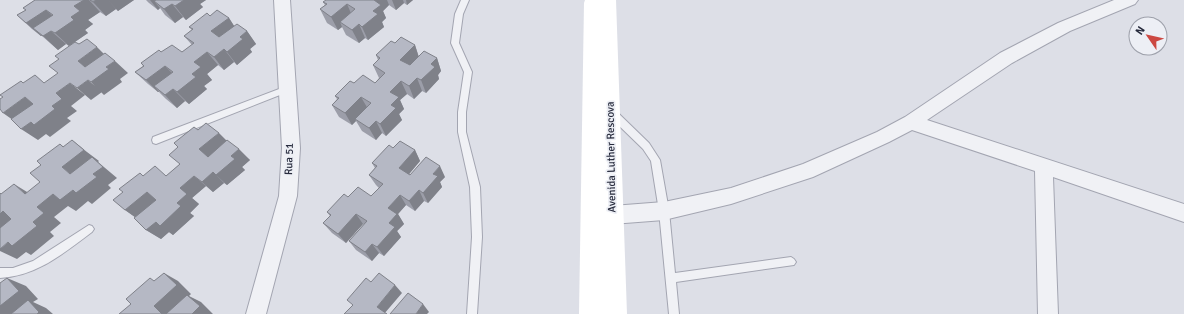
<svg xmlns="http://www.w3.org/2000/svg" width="1184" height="314" viewBox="0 0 1184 314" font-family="Signika,sans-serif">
<rect width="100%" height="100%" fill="#dddfe7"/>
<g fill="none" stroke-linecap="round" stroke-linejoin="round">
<g stroke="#a3a5b1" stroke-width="2">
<path id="lane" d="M 461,0 L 469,0 L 463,14 L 459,43 L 472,72 L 466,112 L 466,132 L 480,187 L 482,237 L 477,314 L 467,314 L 472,237 L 470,187 L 458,132 L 458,112 L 464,72 L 451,43 L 455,14 Z
M 287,86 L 290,87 L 291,89 L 290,91 L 156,144 L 153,143 L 152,140 L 153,137 Z
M 612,109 L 615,110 L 649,143 L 660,160 L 669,211 L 675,273 L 791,257 L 794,259 L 796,262 L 794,265 L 676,282 L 679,314 L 669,314 L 659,211 L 651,161 L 643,149 L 609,116 L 608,113 L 609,110 Z
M 89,225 L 92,226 L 94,229 L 92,232 C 64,253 37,276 0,278 L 0,268 L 13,268 L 33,261 Z"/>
</g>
<g stroke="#a3a5b1" stroke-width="2">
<path id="street" d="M 274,0 L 290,0 L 300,148 L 297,196 L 266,314 L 246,314 L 279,196 L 282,148 Z
M 1114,0 L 1138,0 L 1135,4 L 1070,31 L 1012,63 L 927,120 L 1184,204 L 1184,222 L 1053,177 L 1058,314 L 1038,314 L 1035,171 L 912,130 L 889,142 L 813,177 L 731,204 L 664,220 L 612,224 L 605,221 L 603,215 L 605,209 L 612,206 L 664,202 L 731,188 L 803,164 L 877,132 L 905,117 L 1000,53 L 1058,23 Z"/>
</g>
<use href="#lane" fill="#f0f1f5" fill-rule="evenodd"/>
<use href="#street" fill="#f0f1f5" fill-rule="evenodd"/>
<path fill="#fff" fill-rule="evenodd" d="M 585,0 L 616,0 L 627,314 L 579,314 L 584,3 Z"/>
</g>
<path fill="#9c9ea9" d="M 35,0 L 134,0 L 118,11 L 116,9 L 106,16 L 100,12 L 88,20 L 93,24 L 85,30 L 88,33 L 69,46 L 66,44 L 58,50 L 42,36 L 41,36 L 32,29 L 17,15 L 26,10 L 23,8 Z
M 146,0 L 206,0 L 200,4 L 203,7 L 186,20 L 183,17 L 175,23 L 165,15 L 160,8 L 158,10 L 149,3 Z
M 326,0 L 413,0 L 407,5 L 404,3 L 396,10 L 389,5 L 383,11 L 386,18 L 382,22 L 384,27 L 368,40 L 365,38 L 359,43 L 346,35 L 342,27 L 338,30 L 327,23 L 320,9 L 325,5 L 323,2 Z
M 210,16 L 229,18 L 234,26 L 247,31 L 256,44 L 250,49 L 252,52 L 237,65 L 234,62 L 224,70 L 218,65 L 207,74 L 212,80 L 204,86 L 207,89 L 189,104 L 185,101 L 177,108 L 166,99 L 159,92 L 158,92 L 148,84 L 135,72 L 143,66 L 141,63 L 161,52 L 182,52 L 192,45 L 184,36 L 192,30 L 189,27 Z
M 395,43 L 415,45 L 419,57 L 437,58 L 441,71 L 438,75 L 439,79 L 426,93 L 422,91 L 414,99 L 407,94 L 400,100 L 404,109 L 399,114 L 402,120 L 386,136 L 382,133 L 376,140 L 362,131 L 356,121 L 352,125 L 339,117 L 332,105 L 337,99 L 335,96 L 354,83 L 375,83 L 379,78 L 373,65 L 378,60 L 376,55 Z
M 198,130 L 226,141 L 250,160 L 242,167 L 245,170 L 227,185 L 224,183 L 213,192 L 206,186 L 192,198 L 199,204 L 190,213 L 194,216 L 173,235 L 169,232 L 161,239 L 146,230 L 135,217 L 125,210 L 123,192 L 143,176 L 166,176 L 180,164 Z
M 393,148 L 415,150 L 420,161 L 409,174 L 410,175 L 445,177 L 440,182 L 442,187 L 428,203 L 424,201 L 415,211 L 406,205 L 398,214 L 404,224 L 397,231 L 401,237 L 384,256 L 379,253 L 372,261 L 356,250 L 349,241 L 364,224 L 363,224 L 346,243 L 332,233 L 323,223 L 330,216 L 327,212 L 348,197 L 371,196 L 379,188 L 376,185 L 369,175 L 375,168 L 372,163 Z"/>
<path fill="#7f8189" d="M 84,0 L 89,0 L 100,12 L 88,20 L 93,24 L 85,30 L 88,33 L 69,46 L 55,33 L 71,17 L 74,6 Z
M 96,0 L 108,0 L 116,9 L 106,16 L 93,2 Z
M 108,0 L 134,0 L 118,11 Z
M 150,0 L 172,0 L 154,1 L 160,8 L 158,10 Z
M 184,0 L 206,0 L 200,4 L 203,7 L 186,20 L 175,6 Z
M 374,0 L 387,0 L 389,5 L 383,11 L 386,18 L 382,22 L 384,27 L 368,40 L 362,27 L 373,11 Z
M 392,0 L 403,0 L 404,3 L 396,10 Z
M 406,0 L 413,0 L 407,5 Z
M 172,4 L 183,17 L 175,23 L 164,9 Z
M 347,4 L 353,18 L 340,22 L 342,27 L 338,30 L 331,17 Z
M 46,10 L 60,23 L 33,28 L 42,36 L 41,36 L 26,23 Z
M 229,18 L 238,32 L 221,45 L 211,31 Z
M 359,24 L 365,38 L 359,43 L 352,30 Z
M 51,31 L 66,44 L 58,50 L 43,36 Z
M 247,31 L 256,44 L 250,49 L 252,52 L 237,65 L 227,52 L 240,37 Z
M 415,45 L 419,58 L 405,72 L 400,60 Z
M 97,47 L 110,60 L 92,74 L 78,61 Z
M 224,49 L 234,62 L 224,70 L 214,57 Z
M 207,52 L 218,65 L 207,74 L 212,80 L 204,86 L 207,89 L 189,104 L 177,92 L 192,74 L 194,62 Z
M 437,58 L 441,71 L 438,75 L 439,79 L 426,93 L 421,80 L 431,64 Z
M 115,61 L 128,73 L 120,79 L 122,82 L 104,95 L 91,82 L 106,67 Z
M 165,66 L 177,78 L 154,86 L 159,92 L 158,92 L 146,80 Z
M 417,78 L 422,91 L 414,99 L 409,86 Z
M 88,80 L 102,92 L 91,100 L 77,88 Z
M 401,81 L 407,94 L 400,100 L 404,109 L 399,114 L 402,120 L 386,136 L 380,124 L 391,105 L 390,92 Z
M 70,83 L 85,95 L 71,106 L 77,111 L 67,118 L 71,121 L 50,137 L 46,134 L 38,140 L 21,129 L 52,106 L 56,93 Z
M 173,89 L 185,101 L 177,108 L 165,95 Z
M 25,97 L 41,109 L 20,125 L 3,113 Z
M 361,97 L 368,109 L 355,119 L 356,121 L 352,125 L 345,113 Z
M 376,121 L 382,133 L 376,140 L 369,128 Z
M 219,133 L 230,144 L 211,161 L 199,149 Z
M 72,140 L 87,152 L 99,161 L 98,162 L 117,178 L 108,185 L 111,188 L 92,204 L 88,201 L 76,211 L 68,206 L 54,217 L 61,223 L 50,232 L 54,236 L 31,255 L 26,252 L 17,259 L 0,251 L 0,249 L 33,222 L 25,194 L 14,184 L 32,195 L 70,174 L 62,167 L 63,147 L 60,144 L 76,156 Z
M 239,149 L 250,160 L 242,167 L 245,170 L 227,185 L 216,175 L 231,156 Z
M 415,150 L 420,161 L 405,179 L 399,168 Z
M 440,166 L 445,177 L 440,182 L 442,187 L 428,203 L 423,193 L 433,174 Z
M 213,172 L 224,183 L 213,192 L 202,182 Z
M 194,176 L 206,186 L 192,198 L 199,204 L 190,213 L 194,216 L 173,235 L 169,232 L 161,239 L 146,230 L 177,203 L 180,188 Z
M 419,190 L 424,201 L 415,211 L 409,201 Z
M 147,192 L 160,203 L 139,220 L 125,210 Z
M 400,195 L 406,205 L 398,214 L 404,224 L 397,231 L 401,237 L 384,256 L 377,247 L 389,223 L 388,208 Z
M 3,211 L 22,221 L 0,238 L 0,214 Z
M 356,214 L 363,224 L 346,243 L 338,234 Z
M 372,244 L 379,253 L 372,261 L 365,252 Z
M 164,273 L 178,281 L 191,294 L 189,296 L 201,302 L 213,314 L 162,314 L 154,306 Z
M 7,278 L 26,286 L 38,299 L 33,302 L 46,308 L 53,314 L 0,314 L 0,306 Z
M 395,285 L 402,293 L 384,314 L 377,307 Z
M 423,304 L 429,312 L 427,314 L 416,314 Z"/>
<path fill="#b5b8c4" stroke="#7f8189" d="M 35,0 L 84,0 L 74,6 L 80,11 L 71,17 L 74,20 L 55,33 L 51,31 L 43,36 L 33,28 L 53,15 L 46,10 L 26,23 L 17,15 L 26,10 L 23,8 Z
M 90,0 L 96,0 L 93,2 Z
M 156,0 L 184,0 L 175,6 L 172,4 L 164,9 L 154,1 Z
M 326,0 L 374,0 L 381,5 L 373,11 L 378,14 L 362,27 L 359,24 L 352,30 L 340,22 L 355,9 L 347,4 L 331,17 L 320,9 L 327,4 L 323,2 Z
M 217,10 L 229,18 L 211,31 L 219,37 L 237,24 L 247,31 L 240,37 L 243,39 L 227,52 L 224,49 L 214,57 L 207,52 L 194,62 L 201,67 L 192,74 L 196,77 L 177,92 L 173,89 L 165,95 L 154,86 L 173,72 L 165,66 L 146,80 L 135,72 L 144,66 L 141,63 L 159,50 L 161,52 L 172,45 L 182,52 L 194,43 L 184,36 L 193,29 L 189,27 L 207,13 L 210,16 Z
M 401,37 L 415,45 L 400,60 L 410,65 L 424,51 L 437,58 L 431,64 L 435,67 L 421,80 L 417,78 L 409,86 L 401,81 L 390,92 L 399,97 L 391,105 L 396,108 L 380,124 L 376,121 L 369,128 L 355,119 L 371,103 L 361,97 L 345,113 L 332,105 L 339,98 L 335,96 L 350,81 L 354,83 L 363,75 L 375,83 L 385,73 L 373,65 L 380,58 L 376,55 L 391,41 L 395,43 Z
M 87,39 L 97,47 L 78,61 L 85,67 L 105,53 L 115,61 L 106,67 L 109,69 L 91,82 L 88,80 L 77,88 L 70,83 L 56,93 L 62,99 L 52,106 L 55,109 L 34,125 L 31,122 L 21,129 L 11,119 L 33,104 L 25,97 L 3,113 L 0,109 L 0,99 L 3,97 L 0,95 L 21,81 L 23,83 L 35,75 L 44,83 L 58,73 L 49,66 L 59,59 L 55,56 L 75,42 L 79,44 Z
M 206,123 L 219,133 L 199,149 L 208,157 L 227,140 L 239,149 L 231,156 L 235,159 L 216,175 L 213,172 L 202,182 L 194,176 L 180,188 L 187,194 L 177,203 L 181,206 L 160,226 L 156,222 L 146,230 L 134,218 L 156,200 L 147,192 L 125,210 L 113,200 L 123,192 L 119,189 L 140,173 L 143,176 L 155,166 L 166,176 L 180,164 L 169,155 L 178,147 L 174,143 L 194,127 L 198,130 Z
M 72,140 L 84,150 L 62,167 L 70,174 L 92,157 L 103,167 L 93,174 L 97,177 L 76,193 L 73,190 L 60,200 L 53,194 L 37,207 L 44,213 L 33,222 L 37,226 L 12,246 L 8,242 L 0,249 L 0,228 L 11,219 L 3,211 L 0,214 L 0,193 L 1,194 L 14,184 L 25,194 L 40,182 L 30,173 L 41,165 L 37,161 L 60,144 L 63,147 Z
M 400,141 L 415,150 L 399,168 L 410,175 L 426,157 L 440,166 L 433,174 L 438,176 L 423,193 L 419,190 L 409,201 L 400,195 L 388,208 L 397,214 L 389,223 L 395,227 L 377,247 L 372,244 L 365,252 L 349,241 L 367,221 L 356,214 L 338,234 L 323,223 L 331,215 L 327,212 L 344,194 L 348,197 L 358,187 L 371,196 L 383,184 L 369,175 L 377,166 L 372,163 L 389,145 L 393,148 Z
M 164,273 L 177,285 L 154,306 L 162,314 L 119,314 L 131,304 L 126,299 L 150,278 L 154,281 Z
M 379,273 L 395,285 L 377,307 L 387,314 L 344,314 L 353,305 L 347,300 L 366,278 L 371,282 Z
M 7,278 L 19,291 L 0,306 L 0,283 Z
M 408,293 L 423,304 L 416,314 L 390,314 Z
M 187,295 L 200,306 L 192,314 L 166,314 Z
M 28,300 L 39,312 L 37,314 L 11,314 Z"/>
<g text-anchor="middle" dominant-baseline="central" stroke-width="3.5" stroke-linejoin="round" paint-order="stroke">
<g font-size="11" fill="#272b3d" stroke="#edeff5">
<text transform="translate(611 157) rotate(-91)">Avenida Luther Rescova</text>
<text transform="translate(289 159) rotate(-88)">Rua 51</text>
</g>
</g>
<g transform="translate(1148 36) rotate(304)"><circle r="19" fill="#edeff5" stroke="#9ea1ab"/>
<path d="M0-3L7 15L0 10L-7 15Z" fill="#cc4842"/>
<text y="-6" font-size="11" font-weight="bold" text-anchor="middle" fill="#272b3d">N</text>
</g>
</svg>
